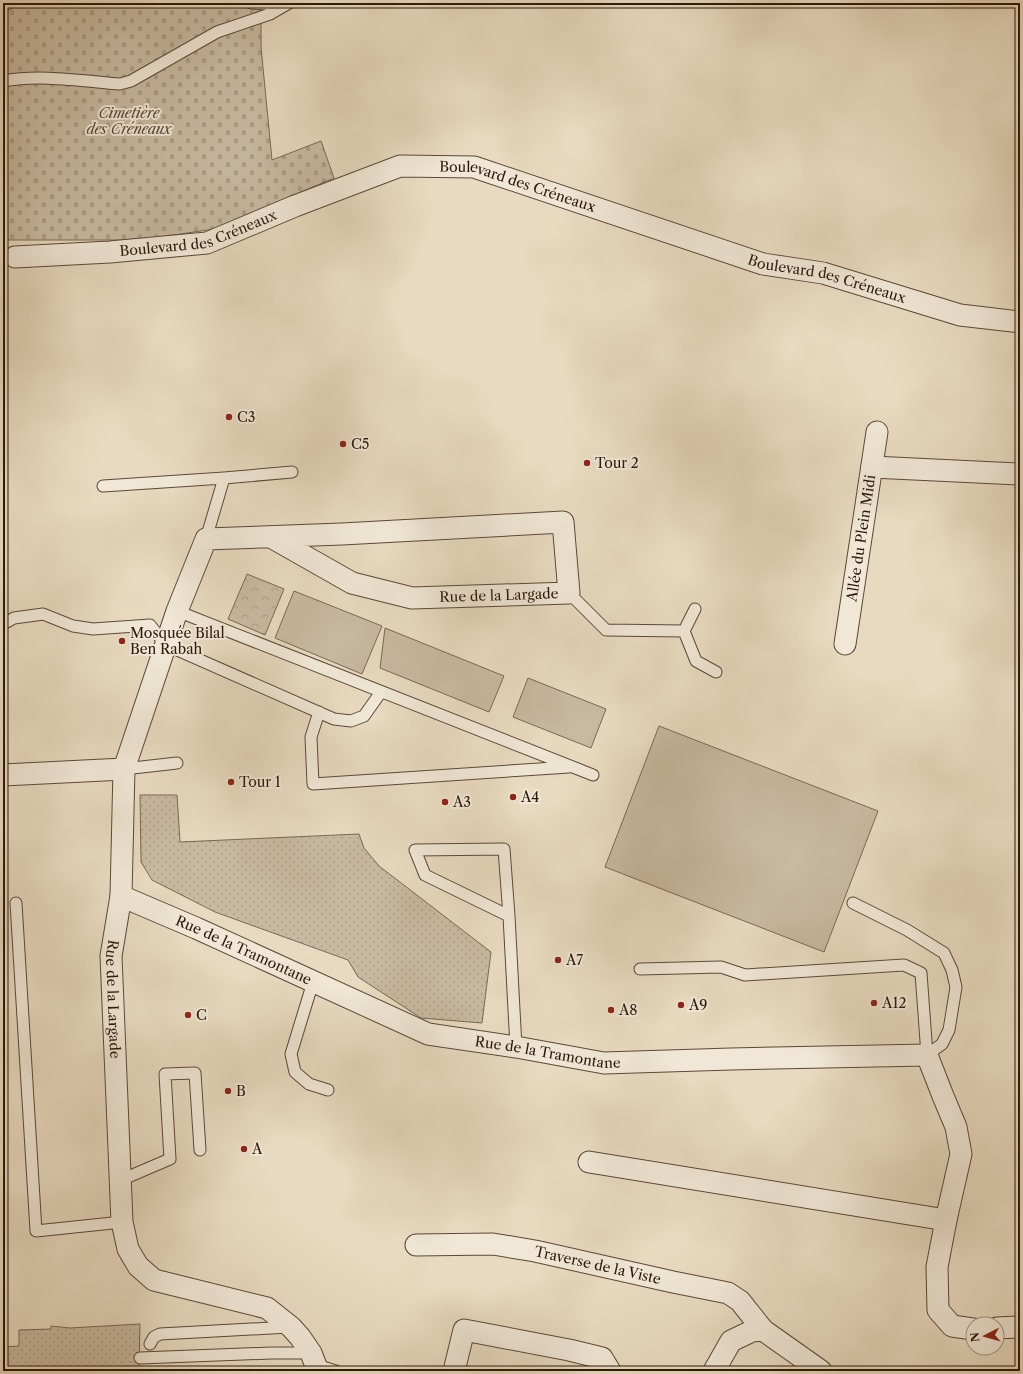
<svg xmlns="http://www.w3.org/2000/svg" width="1023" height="1374" viewBox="0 0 1023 1374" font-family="'Libre Caslon Text',serif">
<defs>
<pattern id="grass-dots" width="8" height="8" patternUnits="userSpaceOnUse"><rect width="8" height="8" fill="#c8b9a1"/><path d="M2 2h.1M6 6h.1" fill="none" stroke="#ac9e89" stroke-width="1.8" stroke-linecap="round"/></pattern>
<pattern id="cemetery-stones" width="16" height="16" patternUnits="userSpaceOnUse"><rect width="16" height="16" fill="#c8b9a1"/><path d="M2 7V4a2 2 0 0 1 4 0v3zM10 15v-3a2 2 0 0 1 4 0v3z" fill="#ac9e89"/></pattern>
<pattern id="park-crowns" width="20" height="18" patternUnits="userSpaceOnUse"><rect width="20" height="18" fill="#c8b9a1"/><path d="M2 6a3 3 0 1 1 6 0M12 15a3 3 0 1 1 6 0" fill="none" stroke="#ac9e89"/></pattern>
</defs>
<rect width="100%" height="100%" fill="#e8dac0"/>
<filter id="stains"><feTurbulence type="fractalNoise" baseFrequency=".005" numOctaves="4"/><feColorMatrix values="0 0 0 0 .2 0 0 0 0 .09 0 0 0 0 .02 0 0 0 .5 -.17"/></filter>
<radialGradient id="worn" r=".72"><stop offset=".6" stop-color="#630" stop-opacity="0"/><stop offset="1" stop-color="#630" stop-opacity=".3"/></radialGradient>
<path fill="url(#grass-dots)" stroke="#7a6856" d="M 140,795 L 177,795 L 180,842 L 359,834 L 364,848 L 379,866 L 491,952 L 482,1023 L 421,1018 L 358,977 L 348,960 L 215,912 L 152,880 L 141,862 Z
M 140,1324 L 139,1369 L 73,1370 L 72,1371 L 3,1371 L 3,1347 L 19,1346 L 19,1330 L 51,1329 L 51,1326 L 70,1328 Z"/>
<path fill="url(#cemetery-stones)" stroke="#7a6856" d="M 3,3 L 261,3 L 261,47 L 272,160 L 321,141 L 334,178 L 214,229 L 140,240 L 5,240 L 5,236 L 3,236 Z"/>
<path fill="url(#park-crowns)" stroke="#7a6856" d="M 247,574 L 284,589 L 265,635 L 228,619 Z"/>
<path fill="#c8b9a1" stroke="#7a6856" d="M 294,591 L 382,626 L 362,674 L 275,638 Z
M 385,628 L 504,676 L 489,712 L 380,668 Z
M 528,678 L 606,709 L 591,748 L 513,717 Z
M 659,726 L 878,811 L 824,952 L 605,867 Z"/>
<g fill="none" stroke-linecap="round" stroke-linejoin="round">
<g stroke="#5c4838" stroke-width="13">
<path id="service" d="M 251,3 L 285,5
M 3,6 L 9,3
M 3,81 C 41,74 82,81 120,84 L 131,81 L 217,32 L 270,14 L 289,3
M 103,486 L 224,478 L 292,472
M 206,539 L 224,478
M 569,593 L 606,630 L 684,631 L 695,609
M 177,611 L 593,775
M 3,624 L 14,618 L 43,614 L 73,626 L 93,629 L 150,625 L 166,645 L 334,719 L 351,721 L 364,716 L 381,692
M 684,631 L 696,661 L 716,672
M 319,712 L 311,737 L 313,784 L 569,767
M 124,769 L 177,763
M 16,903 L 36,1231 L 122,1222
M 509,916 L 504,849 L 415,850 L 425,875 L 509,916 L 516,1047
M 640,969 L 721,967 L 745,975 L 904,965 L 921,973 L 927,1055 L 942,1044 L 949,1030 L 956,987 L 952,970 L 944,953 L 907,930 L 853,903
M 313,982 L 291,1054 L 295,1072 L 309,1084 L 328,1090
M 121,1180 L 170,1159 L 165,1074 L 195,1073 L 200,1150
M 150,1344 L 154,1337 L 160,1334 L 289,1327
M 140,1358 L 271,1353 L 311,1353
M 316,1365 L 336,1371"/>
</g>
<g stroke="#5c4838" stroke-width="23">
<g id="minor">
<path id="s1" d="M 15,257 L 110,252 L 207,243 L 295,206 L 400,166 L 474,167 L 763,264 L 823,273 L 960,315 L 1020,322"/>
<path d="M 872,467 L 1020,474"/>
<path id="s2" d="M 271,537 L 352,583 L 412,598 L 569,593 L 563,522 L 342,534 L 206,539 L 177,611 L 124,769 L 121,896 L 111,956 L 122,1222 L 128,1249 L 138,1266 L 154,1280 L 267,1308 L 291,1327 L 300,1337 L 311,1353 L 318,1371"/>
<path id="s3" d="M 845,644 L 877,432"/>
<path d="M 3,775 L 124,769"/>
<path id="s4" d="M 121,896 L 196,928 L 428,1034 L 516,1047 L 604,1063 L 731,1059 L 927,1055 L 943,1096 L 956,1127 L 961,1154 L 946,1220 L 937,1267 L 938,1310 L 952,1326 L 973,1329"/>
<path d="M 589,1162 L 946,1220"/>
<path id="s5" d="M 416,1245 L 493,1244 L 535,1251 L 673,1282 L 728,1293 L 740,1301 L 763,1330 L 752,1331 L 731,1341 L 714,1371"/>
<path d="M 997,1328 L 1020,1327"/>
<path d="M 763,1330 L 821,1371"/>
<path d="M 454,1371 L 464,1330 L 569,1350 L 602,1358 L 610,1371"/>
</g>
</g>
<use href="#service" stroke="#f0e7d6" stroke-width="11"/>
<use href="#minor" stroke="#f0e7d6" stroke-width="21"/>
</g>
<g fill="#8f2418" stroke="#f0e7d6" stroke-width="1.5">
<circle cx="229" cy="417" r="4"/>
<circle cx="343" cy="444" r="4"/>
<circle cx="587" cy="463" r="4"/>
<circle cx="122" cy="641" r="4"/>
<circle cx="231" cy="782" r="4"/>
<circle cx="513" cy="797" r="4"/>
<circle cx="445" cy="802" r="4"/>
<circle cx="558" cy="960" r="4"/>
<circle cx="874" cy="1003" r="4"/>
<circle cx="681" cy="1005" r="4"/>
<circle cx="611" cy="1010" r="4"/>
<circle cx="188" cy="1015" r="4"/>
<circle cx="228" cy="1091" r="4"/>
<circle cx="244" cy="1149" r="4"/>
</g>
<g text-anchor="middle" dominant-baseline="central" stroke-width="4" stroke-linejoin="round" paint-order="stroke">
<g font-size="14" font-style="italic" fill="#5c4837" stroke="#f0e7d6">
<text x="129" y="113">Cimetière<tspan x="129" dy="16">des Créneaux</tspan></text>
</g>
<g font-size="14" fill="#2d180a" stroke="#f0e7d6">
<text stroke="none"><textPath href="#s1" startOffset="521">Boulevard des Créneaux</textPath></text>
<text stroke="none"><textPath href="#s1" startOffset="186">Boulevard des Créneaux</textPath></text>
<text stroke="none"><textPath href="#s1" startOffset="845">Boulevard des Créneaux</textPath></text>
<text stroke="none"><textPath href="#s3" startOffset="107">Allée du Plein Midi</textPath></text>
<text stroke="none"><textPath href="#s2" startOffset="242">Rue de la Largade</textPath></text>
<text stroke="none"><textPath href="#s4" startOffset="134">Rue de la Tramontane</textPath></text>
<text stroke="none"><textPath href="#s2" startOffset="1216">Rue de la Largade</textPath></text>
<text stroke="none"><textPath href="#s4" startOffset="458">Rue de la Tramontane</textPath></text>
<text stroke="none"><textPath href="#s5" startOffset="184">Traverse de la Viste</textPath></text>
</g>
<g font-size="14" fill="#2d180a" stroke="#f0e7d6" text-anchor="start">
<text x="237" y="417">C3</text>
<text x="351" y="444">C5</text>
<text x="595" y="463">Tour 2</text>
<text x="130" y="633">Mosquée Bilal<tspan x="130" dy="16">Ben Rabah</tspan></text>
<text x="239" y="782">Tour 1</text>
<text x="521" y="797">A4</text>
<text x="453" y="802">A3</text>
<text x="566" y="960">A7</text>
<text x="882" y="1003">A12</text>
<text x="689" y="1005">A9</text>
<text x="619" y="1010">A8</text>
<text x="196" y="1015">C</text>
<text x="236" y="1091">B</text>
<text x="252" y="1149">A</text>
</g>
</g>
<rect width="1023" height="1374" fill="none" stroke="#e8dac0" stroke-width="16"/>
<rect x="4" y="4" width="1015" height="1366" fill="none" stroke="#2d180a" stroke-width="2"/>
<rect x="8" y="8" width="1007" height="1358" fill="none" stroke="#2d180a"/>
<g transform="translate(985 1336) rotate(264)"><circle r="19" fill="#f0e7d6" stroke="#a29484"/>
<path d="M0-3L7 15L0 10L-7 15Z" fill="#8f2418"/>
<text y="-6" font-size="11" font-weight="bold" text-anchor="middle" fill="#2d180a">N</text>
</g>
<rect width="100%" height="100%" filter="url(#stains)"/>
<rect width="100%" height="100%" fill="url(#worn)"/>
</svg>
